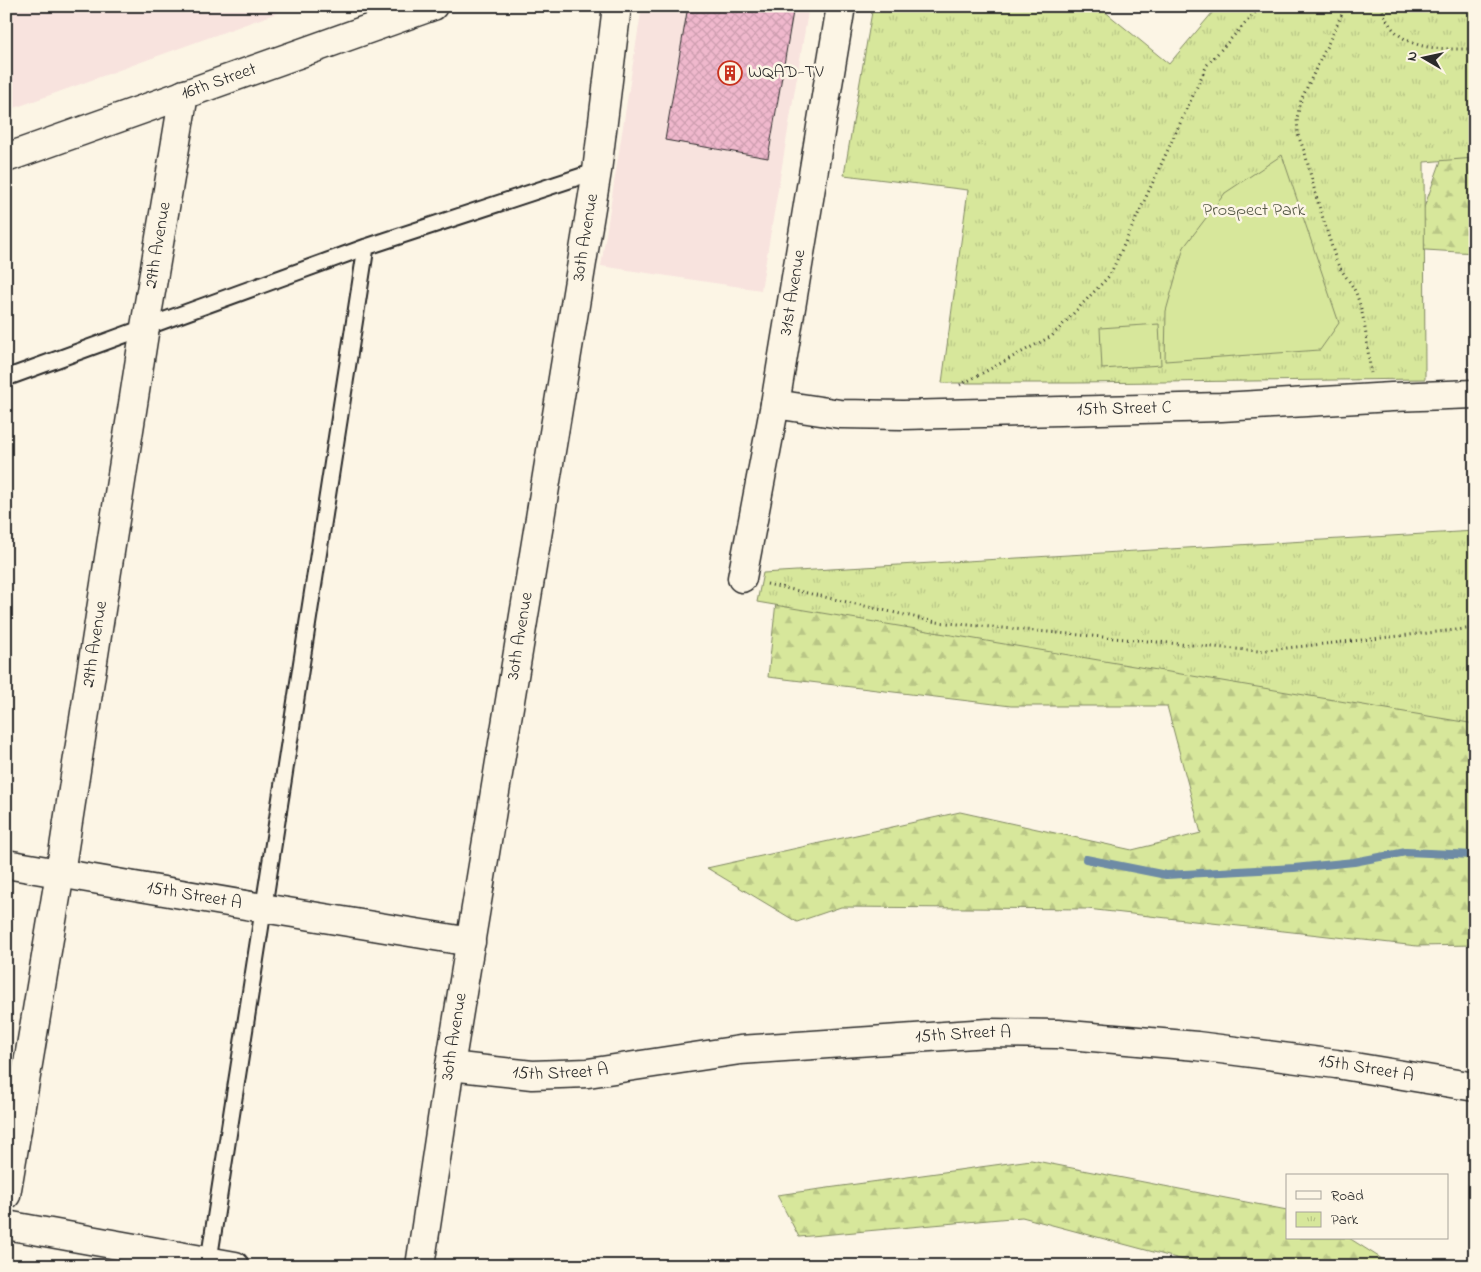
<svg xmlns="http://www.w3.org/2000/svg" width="1481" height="1272" viewBox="0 0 1481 1272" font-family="'Indie Flower',sans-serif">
<defs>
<pattern id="forest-firs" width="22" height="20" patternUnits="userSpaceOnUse" patternTransform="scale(1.25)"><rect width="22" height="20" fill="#d7e79b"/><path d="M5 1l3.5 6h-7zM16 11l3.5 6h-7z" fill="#b9c686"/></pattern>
<pattern id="park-tufts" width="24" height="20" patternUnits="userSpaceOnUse" patternTransform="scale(1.25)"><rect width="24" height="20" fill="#d7e79b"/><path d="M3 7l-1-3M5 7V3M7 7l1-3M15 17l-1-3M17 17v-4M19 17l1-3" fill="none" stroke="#b9c686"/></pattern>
<pattern id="building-cross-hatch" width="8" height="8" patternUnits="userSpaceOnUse" patternTransform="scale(1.25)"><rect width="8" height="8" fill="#f0b8cd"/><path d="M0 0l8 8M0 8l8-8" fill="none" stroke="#ce9eb0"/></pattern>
</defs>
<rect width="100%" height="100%" fill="#fcf5e5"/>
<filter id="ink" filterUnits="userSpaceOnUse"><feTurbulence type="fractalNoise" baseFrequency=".02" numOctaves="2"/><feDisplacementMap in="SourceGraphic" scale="10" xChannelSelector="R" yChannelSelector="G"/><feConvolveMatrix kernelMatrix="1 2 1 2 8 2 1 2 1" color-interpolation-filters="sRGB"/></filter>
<g filter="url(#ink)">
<path fill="#f8e3de" d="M 6,6 L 296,6 L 6,111 Z
M 642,6 L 809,6 L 761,290 L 601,266 Z"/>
<path fill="url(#forest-firs)" stroke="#818963" d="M 1475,137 L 1475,253 L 1409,249 L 1446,147 Z
M 1475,540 L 1475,945 L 1417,946 L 1087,909 L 841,907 L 797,922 L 707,868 L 960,812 L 1132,850 L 1201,833 L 1167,706 L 1011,706 L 768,677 L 778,583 Z
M 1031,1160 L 1287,1210 L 1287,1238 L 1349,1238 L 1393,1266 L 1206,1266 L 1022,1217 L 799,1237 L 777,1195 Z"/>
<path fill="url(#park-tufts)" stroke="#818963" d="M 873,6 L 1098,6 L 1169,64 L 1218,6 L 1475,6 L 1475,158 L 1424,162 L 1425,379 L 1075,383 L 942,383 L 968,190 L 844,175 Z
M 1475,531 L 1475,724 L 757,602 L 763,573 Z"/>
<path fill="#d7e79b" stroke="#818963" d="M 1282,155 L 1339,323 L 1320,350 L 1165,361 L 1166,311 L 1184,247 L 1225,193 Z
M 1159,324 L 1161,365 L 1102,369 L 1100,328 Z"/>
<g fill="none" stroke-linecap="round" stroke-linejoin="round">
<path stroke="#6e8ba5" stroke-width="8" d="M 1086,859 L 1166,875 L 1294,868 L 1354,862 L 1406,852 L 1475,855"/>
</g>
<path fill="url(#building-cross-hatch)" stroke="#2b2b2b" d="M 688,6 L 794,6 L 768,158 L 665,140 Z"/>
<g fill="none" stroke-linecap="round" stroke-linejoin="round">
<g stroke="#2b2b2b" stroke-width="19">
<path id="service" d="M 6,378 L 366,247 L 597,171
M 208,1266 L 366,247"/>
</g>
<g stroke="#2b2b2b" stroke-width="31">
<g id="minor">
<path id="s1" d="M 775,404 L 840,414 L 903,415 L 1221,407 L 1392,397 L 1475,394"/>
<path id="s2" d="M 742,578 L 775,404 L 841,6"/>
<path id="s3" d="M 6,864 L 263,908 L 471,942"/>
<path id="s4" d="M 450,1066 L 532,1075 L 588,1073 L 740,1050 L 988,1033 L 1057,1034 L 1197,1046 L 1336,1064 L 1475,1087"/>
<path id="s5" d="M 6,1195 L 60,873 L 145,327 L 184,94"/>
<path d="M 6,1225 L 235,1266"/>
<path id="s6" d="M 420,1266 L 450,1066 L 597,171 L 617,6"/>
</g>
</g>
<g stroke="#2b2b2b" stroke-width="31">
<g id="tertiary">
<path id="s7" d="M 6,158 L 433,6"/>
</g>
</g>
<path stroke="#2b2b2b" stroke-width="3" stroke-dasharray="1 4" stroke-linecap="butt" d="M 1346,6 L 1301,100 L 1297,118 L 1298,135 L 1305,153 L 1316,196 L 1336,260 C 1341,273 1353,283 1357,296 C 1366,320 1367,348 1371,373
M 1381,6 C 1395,52 1435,49 1475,49
M 960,385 L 1052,336 L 1110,275 L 1207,65 L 1261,6
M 767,584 L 936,622 L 1258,651 L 1475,628"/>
<use href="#service" stroke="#fcf5e5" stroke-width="15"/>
<use href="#minor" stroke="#fcf5e5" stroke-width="28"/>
<use href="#tertiary" stroke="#fcf5e5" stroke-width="28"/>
</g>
</g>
<defs>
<g id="building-ring" transform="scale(1.25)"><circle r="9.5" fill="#fcf5e5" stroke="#c8321e" stroke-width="1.5"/><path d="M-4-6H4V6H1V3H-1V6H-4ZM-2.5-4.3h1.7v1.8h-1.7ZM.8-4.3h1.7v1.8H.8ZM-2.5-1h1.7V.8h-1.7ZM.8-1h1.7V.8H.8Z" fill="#c8321e"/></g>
</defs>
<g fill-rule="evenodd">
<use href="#building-ring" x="730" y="73"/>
</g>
<g text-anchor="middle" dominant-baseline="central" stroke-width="5" stroke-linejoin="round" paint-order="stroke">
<g font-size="18" fill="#2b2b2b" stroke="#fcf5e5" text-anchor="start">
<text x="748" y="73">WQAD-TV</text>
</g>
<g font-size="18" fill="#2b2b2b" stroke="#fcf5e5">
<text stroke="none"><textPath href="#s7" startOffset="226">16th Street</textPath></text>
<text stroke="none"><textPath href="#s6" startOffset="1042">30th Avenue</textPath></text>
<text stroke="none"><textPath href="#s5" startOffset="962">29th Avenue</textPath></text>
<text stroke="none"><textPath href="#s2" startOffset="290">31st Avenue</textPath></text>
<text stroke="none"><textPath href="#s1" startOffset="350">15th Street C</textPath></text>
<text stroke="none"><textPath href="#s6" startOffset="638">30th Avenue</textPath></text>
<text stroke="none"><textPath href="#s5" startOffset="558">29th Avenue</textPath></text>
<text stroke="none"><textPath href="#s3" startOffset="191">15th Street A</textPath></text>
<text stroke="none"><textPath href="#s6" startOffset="232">30th Avenue</textPath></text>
<text stroke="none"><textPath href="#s4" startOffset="516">15th Street A</textPath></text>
<text stroke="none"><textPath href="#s4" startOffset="111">15th Street A</textPath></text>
<text stroke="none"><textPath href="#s4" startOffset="921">15th Street A</textPath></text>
</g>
<g font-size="18" fill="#565a47" stroke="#fcf5e5">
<text x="1254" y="211">Prospect Park</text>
</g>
</g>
<rect width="1481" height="1272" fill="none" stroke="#fcf5e5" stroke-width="25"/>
<rect x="12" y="12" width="1456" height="1247" fill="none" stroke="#2b2b2b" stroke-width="2" filter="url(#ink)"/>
<rect x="1286" y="1174" width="162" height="65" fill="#fcf5e5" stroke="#a8a49b"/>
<rect x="1296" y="1191" width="25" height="8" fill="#fcf5e5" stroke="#a8a49b"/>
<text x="1331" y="1200" font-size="15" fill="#2b2b2b">Road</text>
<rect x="1296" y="1212" width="25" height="15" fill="url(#park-tufts)" stroke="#a8a49b"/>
<text x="1331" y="1224" font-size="15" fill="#2b2b2b">Park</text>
<g transform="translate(1424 58) rotate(279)" stroke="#fcf5e5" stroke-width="4" paint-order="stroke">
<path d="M0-4L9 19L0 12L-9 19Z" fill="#2b2b2b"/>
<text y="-8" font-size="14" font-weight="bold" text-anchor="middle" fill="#2b2b2b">N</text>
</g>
</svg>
